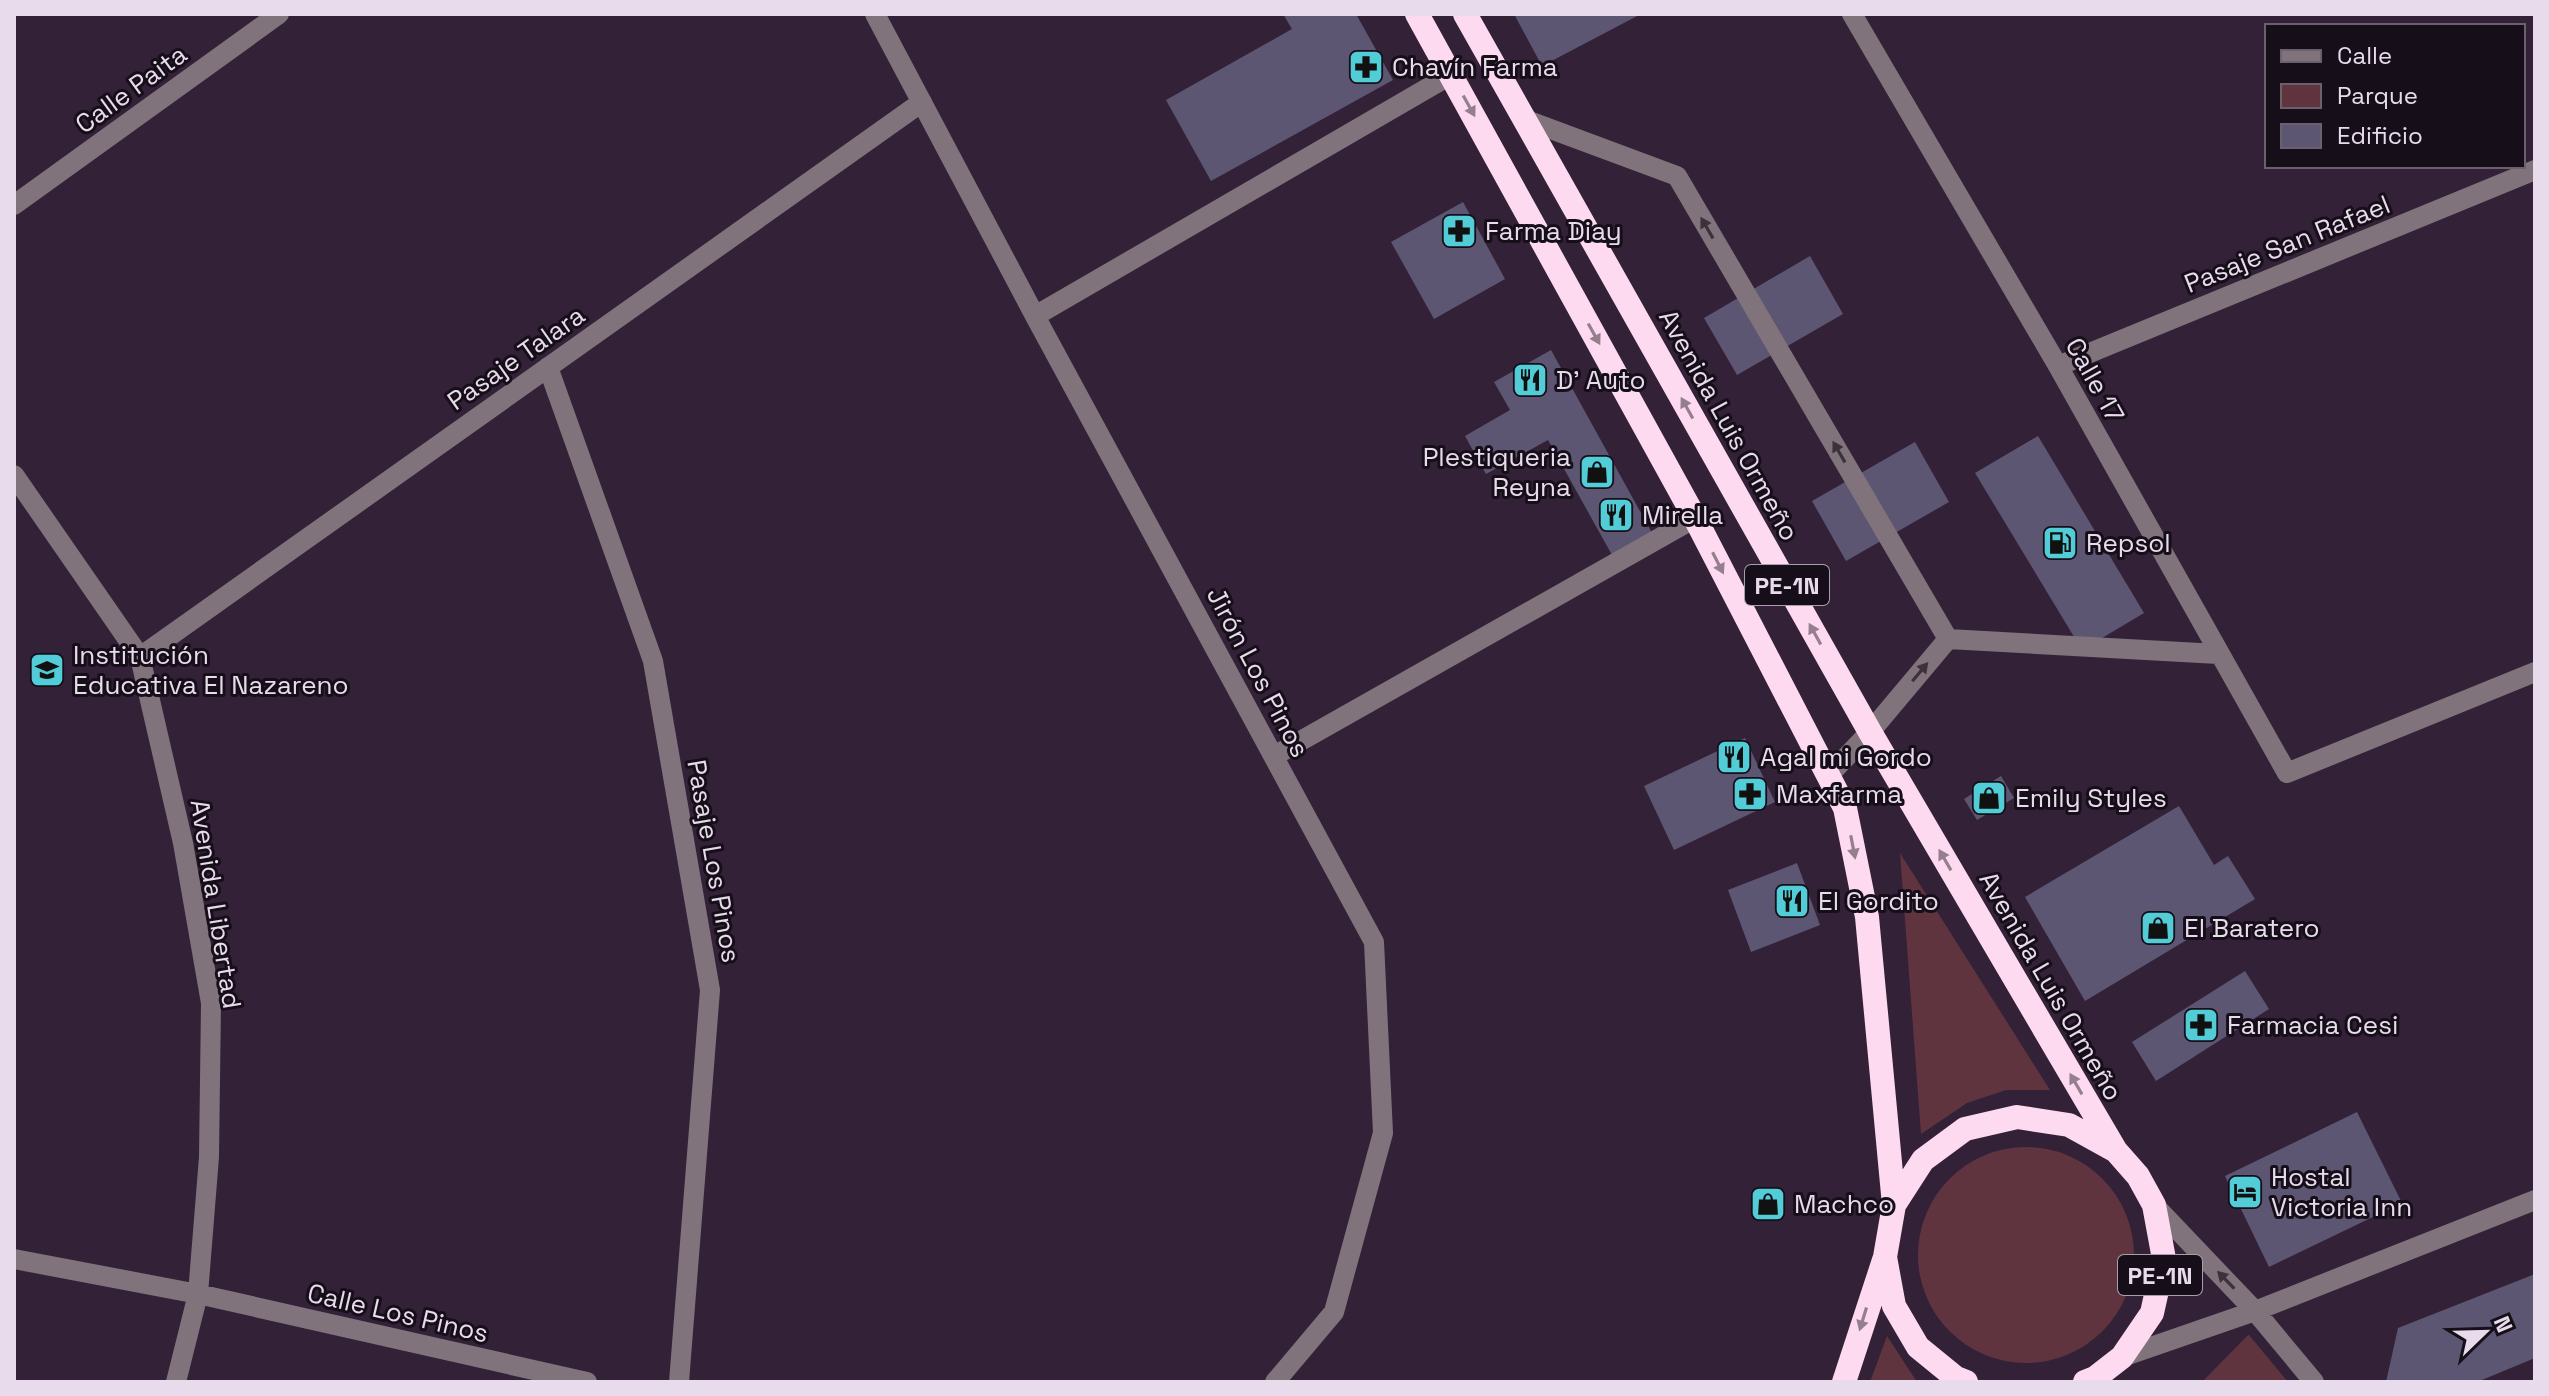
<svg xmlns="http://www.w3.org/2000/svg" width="2549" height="1396" viewBox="0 0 2549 1396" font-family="'Space Grotesk',sans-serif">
<rect width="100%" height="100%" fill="#332138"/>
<path fill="#5f343f" d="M 1900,853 L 2050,1090 L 2006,1090 L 1967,1103 L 1921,1134 Z
M1918 1255a108 108 0 1 1 216 0a108 108 0 1 1-216 0Z
M 2249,1335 L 2288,1382 L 2202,1382 L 2248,1335 Z
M 1887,1336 L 1917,1382 L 1870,1382 Z"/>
<path fill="#5d5673" d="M 1283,14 L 1356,14 L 1393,80 L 1211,181 L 1166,100 L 1292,29 Z
M 1514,14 L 1641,14 L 1542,66 Z
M 1463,202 L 1505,279 L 1434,319 L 1391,242 Z
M 1810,256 L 1843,314 L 1737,375 L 1704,318 Z
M 1551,350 L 1652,533 L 1612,555 L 1548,440 L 1486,474 L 1465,436 L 1510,410 L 1494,382 Z
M 2038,436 L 2144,613 L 2082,650 L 1975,473 Z
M 1915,442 L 1949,502 L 1846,561 L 1812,501 Z
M 1745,738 L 1775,802 L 1674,850 L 1644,786 Z
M 2001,776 L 2014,798 L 1977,820 L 1964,799 Z
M 2179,806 L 2214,865 L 2228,856 L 2255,899 L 2085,1001 L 2025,897 Z
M 1797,863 L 1820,925 L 1751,952 L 1728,890 Z
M 2245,971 L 2269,1009 L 2156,1081 L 2132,1042 Z
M 2357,1112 L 2402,1203 L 2269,1267 L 2225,1176 Z
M 2535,1274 L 2535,1358 L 2477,1382 L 2386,1382 L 2398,1328 Z"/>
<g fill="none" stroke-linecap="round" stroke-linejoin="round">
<path stroke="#81737b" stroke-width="20" d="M 875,14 L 1035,316 L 1374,942 L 1383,1133 L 1334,1312 L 1275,1382
M 1852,14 L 2058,366 L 2287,773 L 2535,672
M 1524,119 L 1677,176 L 1948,639 L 1870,732 L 1829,775
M 14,205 L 279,14
M 1035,316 L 1452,74
M 2058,366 L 2535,170
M 548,367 L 653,661 L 710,990 L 679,1382
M 14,475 L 140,657 L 183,843 L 211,1003 L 209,1157 L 198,1294 L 176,1382
M 1948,639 L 2218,654
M 140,657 L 922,102
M 1274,756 L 1695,518
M 2154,1205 L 2255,1311 L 2314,1382
M 14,1259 L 198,1294 L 587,1382
M 2122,1357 L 2255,1311 L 2535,1200"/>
<path stroke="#fddaf0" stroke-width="24" d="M 1417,14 L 1695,518 L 1845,808 L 1867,917 L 1894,1205
M 1465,14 L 1870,732 L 2116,1151
M 1844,1382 L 1884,1260
M 1966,1382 L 1956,1378 L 1918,1347 L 1894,1306 L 1885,1257 L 1894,1205 L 1923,1160 L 1965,1129 L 2017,1117 L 2069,1125 L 2116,1151 L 2138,1176 L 2154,1205 L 2164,1259 L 2152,1313 L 2122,1357 L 2095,1378 L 2085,1382"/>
</g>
<defs><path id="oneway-solid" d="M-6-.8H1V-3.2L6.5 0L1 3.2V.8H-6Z" transform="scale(2)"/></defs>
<g fill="#957f8f">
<use href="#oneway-solid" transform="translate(1469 106) rotate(61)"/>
<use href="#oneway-solid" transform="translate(1594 334) rotate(61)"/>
<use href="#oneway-solid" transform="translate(1687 408) rotate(-119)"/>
<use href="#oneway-solid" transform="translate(1718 563) rotate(63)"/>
<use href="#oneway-solid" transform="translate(1815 634) rotate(-119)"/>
<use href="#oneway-solid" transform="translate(1853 847) rotate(79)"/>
<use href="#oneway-solid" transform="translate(1945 860) rotate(-120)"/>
<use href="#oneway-solid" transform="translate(2076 1084) rotate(-120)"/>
<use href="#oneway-solid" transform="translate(1863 1319) rotate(107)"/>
</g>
<g fill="#3b323b">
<use href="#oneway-solid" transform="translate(1707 228) rotate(-120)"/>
<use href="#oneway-solid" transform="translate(1839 452) rotate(-120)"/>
<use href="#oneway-solid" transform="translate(1920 672) rotate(-50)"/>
<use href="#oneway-solid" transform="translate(2226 1280) rotate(-134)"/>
</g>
<defs>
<g id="pharmacy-square" transform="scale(1.8)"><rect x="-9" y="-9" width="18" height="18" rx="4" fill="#52ccd6" stroke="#160f19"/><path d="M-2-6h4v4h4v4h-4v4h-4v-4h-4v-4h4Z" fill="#111"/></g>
<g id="restaurant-square" transform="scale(1.8)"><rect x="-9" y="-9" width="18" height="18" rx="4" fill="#52ccd6" stroke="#160f19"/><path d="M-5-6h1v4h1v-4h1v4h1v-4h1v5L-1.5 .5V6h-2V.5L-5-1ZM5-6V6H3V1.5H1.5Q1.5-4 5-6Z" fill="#111"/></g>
<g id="shop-square" transform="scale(1.8)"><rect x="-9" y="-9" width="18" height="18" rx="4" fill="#52ccd6" stroke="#160f19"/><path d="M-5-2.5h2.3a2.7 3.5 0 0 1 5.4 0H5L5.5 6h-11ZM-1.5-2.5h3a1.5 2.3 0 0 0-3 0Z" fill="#111"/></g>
<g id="fuel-square" transform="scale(1.8)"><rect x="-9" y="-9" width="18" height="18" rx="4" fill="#52ccd6" stroke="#160f19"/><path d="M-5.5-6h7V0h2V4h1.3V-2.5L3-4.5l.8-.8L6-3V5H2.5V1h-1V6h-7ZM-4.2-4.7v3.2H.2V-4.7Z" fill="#111"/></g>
<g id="school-square" transform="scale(1.8)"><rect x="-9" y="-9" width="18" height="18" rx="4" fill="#52ccd6" stroke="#160f19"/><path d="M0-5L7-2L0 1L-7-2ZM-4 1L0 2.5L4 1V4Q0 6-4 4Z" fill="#111"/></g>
<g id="hotel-square" transform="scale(1.8)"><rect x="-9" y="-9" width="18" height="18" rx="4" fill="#52ccd6" stroke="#160f19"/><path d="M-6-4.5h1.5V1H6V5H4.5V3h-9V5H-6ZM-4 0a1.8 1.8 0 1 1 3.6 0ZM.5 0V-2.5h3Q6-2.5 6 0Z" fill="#111"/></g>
</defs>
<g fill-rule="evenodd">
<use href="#pharmacy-square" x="1366" y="67"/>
<use href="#pharmacy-square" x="1459" y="231"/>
<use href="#restaurant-square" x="1530" y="380"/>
<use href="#shop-square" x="1597" y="472"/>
<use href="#restaurant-square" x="1616" y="515"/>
<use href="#fuel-square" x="2060" y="543"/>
<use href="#school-square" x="47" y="670"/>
<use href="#restaurant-square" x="1734" y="757"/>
<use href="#pharmacy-square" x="1750" y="794"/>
<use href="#shop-square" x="1989" y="798"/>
<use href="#restaurant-square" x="1792" y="901"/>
<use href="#shop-square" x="2158" y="928"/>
<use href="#pharmacy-square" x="2201" y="1025"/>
<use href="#hotel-square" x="2245" y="1192"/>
<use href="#shop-square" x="1768" y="1204"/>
</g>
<g text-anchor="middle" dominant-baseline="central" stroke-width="6" stroke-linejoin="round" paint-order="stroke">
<g fill="#160f19" stroke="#a99ead" stroke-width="2">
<rect x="1745" y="565" width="84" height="40" rx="6"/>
<rect x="2118" y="1255" width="84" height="40" rx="6"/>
</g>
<g font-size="24" font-weight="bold" fill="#e8dcec">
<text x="1787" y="585">PE-1N</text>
<text x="2160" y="1275">PE-1N</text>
</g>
<g font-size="26" fill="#e8dcec" stroke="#160f19" text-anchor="start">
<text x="1392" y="67">Chavín Farma</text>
<text x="1485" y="231">Farma Diay</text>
<text x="1556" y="380">D' Auto</text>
<text x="1571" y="457" text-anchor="end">Plestiqueria<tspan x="1571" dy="30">Reyna</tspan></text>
<text x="1642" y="515">Mirella</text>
<text x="2086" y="543">Repsol</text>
<text x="73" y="655">Institución<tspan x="73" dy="30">Educativa El Nazareno</tspan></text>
<text x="1760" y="757">Agal mi Gordo</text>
<text x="1776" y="794">Maxfarma</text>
<text x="2015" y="798">Emily Styles</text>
<text x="1818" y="901">El Gordito</text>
<text x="2184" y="928">El Baratero</text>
<text x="2227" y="1025">Farmacia Cesi</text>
<text x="2271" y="1177">Hostal<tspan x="2271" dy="30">Victoria Inn</tspan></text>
<text x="1794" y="1204">Machco</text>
</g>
<g font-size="26" fill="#e8dcec" stroke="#160f19">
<text transform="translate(131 89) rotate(-36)">Calle Paita</text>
<text transform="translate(2287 244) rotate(-22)">Pasaje San Rafael</text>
<text transform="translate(516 358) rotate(-35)">Pasaje Talara</text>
<text transform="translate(2095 380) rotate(61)">Calle 17</text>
<text transform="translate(1729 425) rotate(61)">Avenida Luis Ormeño</text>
<text transform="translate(1258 672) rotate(62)">Jirón Los Pinos</text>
<text transform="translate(714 861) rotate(80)">Pasaje Los Pinos</text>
<text transform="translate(216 904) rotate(81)">Avenida Libertad</text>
<text transform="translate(2051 986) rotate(60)">Avenida Luis Ormeño</text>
<text transform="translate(398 1313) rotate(13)">Calle Los Pinos</text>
</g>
</g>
<rect width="2549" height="1396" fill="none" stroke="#e8dcec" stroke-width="32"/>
<rect x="2265" y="24" width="260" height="144" fill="#160f19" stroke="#6a616d" stroke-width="2"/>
<rect x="2281" y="50" width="40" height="12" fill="#81737b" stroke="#6a616d" stroke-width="2"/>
<text x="2337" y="64" font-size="24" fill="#e8dcec">Calle</text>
<rect x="2281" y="84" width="40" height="24" fill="#5f343f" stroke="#6a616d" stroke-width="2"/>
<text x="2337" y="104" font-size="24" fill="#e8dcec">Parque</text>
<rect x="2281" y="124" width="40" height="24" fill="#5d5673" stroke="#6a616d" stroke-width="2"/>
<text x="2337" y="144" font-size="24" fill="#e8dcec">Edificio</text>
<g transform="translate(2485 1332) rotate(67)" stroke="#160f19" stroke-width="6" paint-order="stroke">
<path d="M0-6L14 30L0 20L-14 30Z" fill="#e8dcec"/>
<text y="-12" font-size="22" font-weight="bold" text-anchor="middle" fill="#e8dcec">N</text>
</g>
</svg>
